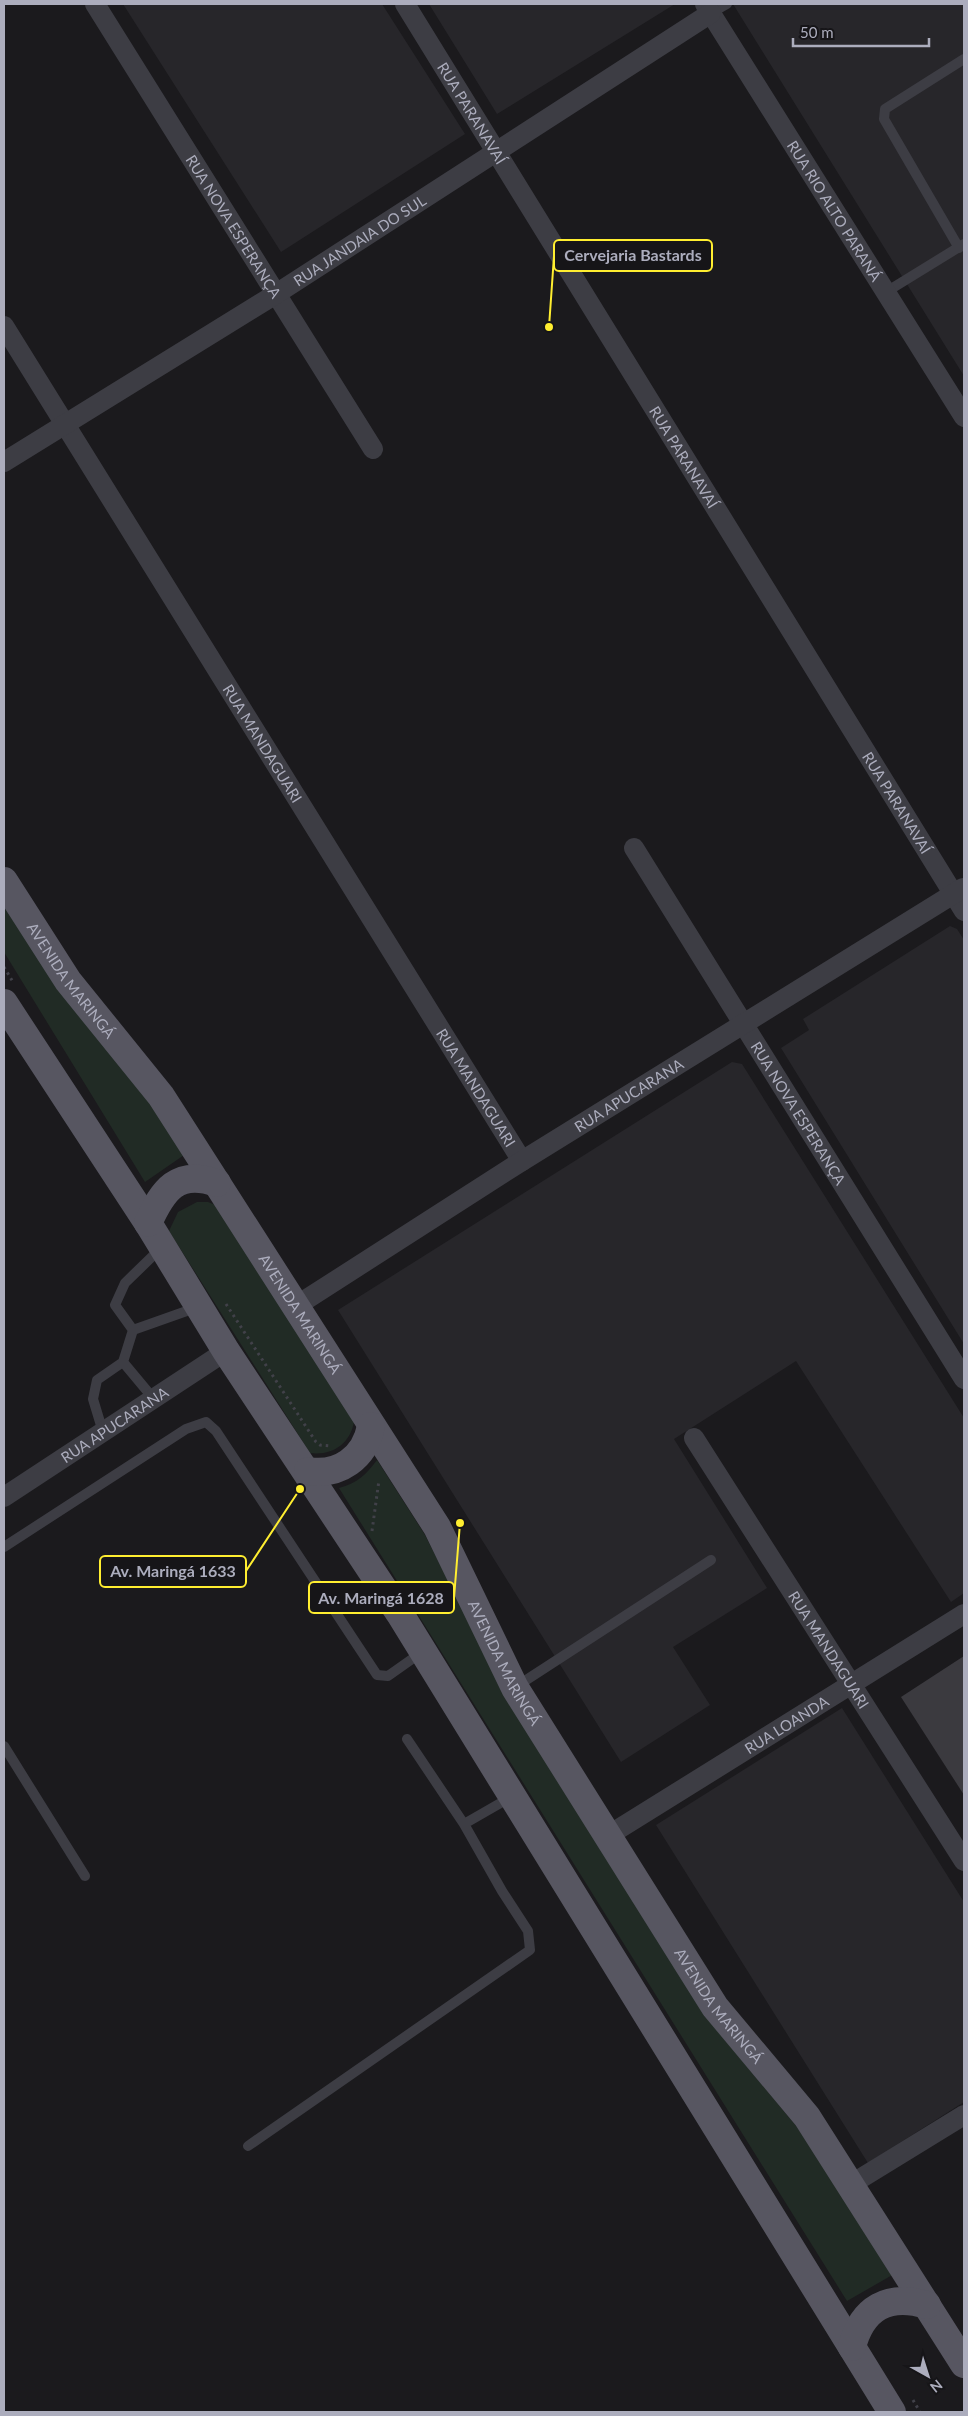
<svg xmlns="http://www.w3.org/2000/svg" width="968" height="2416" viewBox="0 0 968 2416" font-family="Lato,sans-serif">
<rect width="100%" height="100%" fill="#1b1a1d"/>
<path fill="#27262a" d="M 123,4 L 382,4 L 465,134 L 281,252 Z
M 429,4 L 675,4 L 497,114 Z
M 733,4 L 964,4 L 964,376 Z
M 950,926 L 957,929 L 964,940 L 964,1344 L 781,1048 L 809,1030 L 803,1019 Z
M 732,1062 L 742,1064 L 964,1418 L 964,1593 L 951,1602 L 796,1361 L 674,1439 L 767,1588 L 673,1647 L 710,1705 L 621,1762 L 338,1310 Z
M 842,1708 L 964,1902 L 964,2102 L 868,2163 L 656,1825 Z"/>
<path fill="#212b25" d="M 4,903 L 187,1153 L 145,1182 L 4,952 Z
M 197,1202 L 208,1202 L 218,1206 L 354,1422 C 350,1444 332,1456 310,1453 L 169,1231 L 178,1212 Z
M 377,1460 L 425,1535 L 505,1693 L 705,2016 L 797,2127 L 894,2274 L 847,2301 L 339,1488 C 357,1483 366,1475 377,1460 Z"/>
<path fill="#3b3a3f" d="M 964,1656 L 964,1795 L 901,1697 Z"/>
<g fill="none" stroke-linecap="round" stroke-linejoin="round">
<path stroke="#414149" stroke-width="3" stroke-dasharray="2.5 4" stroke-linecap="butt" d="M 4,967 L 13,982
M 226,1304 L 316,1442 L 320,1445 L 332,1446
M 372,1531 L 379,1480
M 913,2400 L 920,2412"/>
<path stroke="#3d3d44" stroke-width="10" d="M 711,13 L 727,4
M 959,248 L 884,119 L 885,109 L 964,59
M 886,292 L 964,244
M 162,1247 L 125,1283 L 115,1305 L 133,1330 L 198,1307
M 133,1330 L 123,1362 L 153,1398
M 103,1432 L 93,1399 L 97,1380 L 123,1362
M 4,1547 L 186,1429 L 206,1422 L 216,1431 L 377,1675 L 388,1676 L 422,1652
M 517,1686 L 711,1560
M 407,1739 L 464,1824
M 4,1746 L 85,1876
M 248,2146 L 530,1950 L 528,1931 L 502,1891 L 464,1824 L 511,1797"/>
<g stroke="#3d3d44" stroke-width="20">
<path id="s1" d="M 95,4 L 373,449"/>
<path id="s2" d="M 405,4 L 964,911"/>
<path id="s3" d="M 705,4 L 964,417"/>
<path id="s4" d="M 4,326 L 522,1161"/>
<path id="s5" d="M 4,462 L 276,294 L 711,13"/>
<path id="s6" d="M 634,848 L 964,1379"/>
<path id="s7" d="M 296,1306 L 522,1161 L 963,888"/>
<path id="s8" d="M 694,1438 L 964,1861"/>
<path id="s9" d="M 4,1497 L 226,1351"/>
<path id="s10" d="M 609,1835 L 964,1614"/>
<path d="M 850,2185 L 964,2115"/>
</g>
<g stroke="#575661" stroke-width="28">
<path id="s11" d="M 4,881 L 68,981 L 161,1096 L 437,1527 L 515,1688 L 715,2007 L 807,2117 L 964,2364"/>
<path d="M 4,1003 L 148,1223 L 226,1351 L 400,1614 L 892,2412"/>
<path d="M 148,1223 C 163,1190 177,1169 217,1183"/>
<path d="M 308,1471 C 339,1476 365,1458 371,1426"/>
<path d="M 852,2347 C 862,2308 888,2293 927,2305"/>
</g>
</g>
<g text-anchor="middle" dominant-baseline="central" stroke-width="4.5" stroke-linejoin="round" paint-order="stroke">
<g font-size="15" fill="#acadbd" stroke="#161518">
<text stroke="none"><textPath href="#s2" startOffset="128">RUA PARANAVAÍ</textPath></text>
<text stroke="none"><textPath href="#s3" startOffset="244">RUA RIO ALTO PARANÁ</textPath></text>
<text stroke="none"><textPath href="#s1" startOffset="262">RUA NOVA ESPERANÇA</textPath></text>
<text stroke="none"><textPath href="#s5" startOffset="419">RUA JANDAIA DO SUL</textPath></text>
<text stroke="none"><textPath href="#s2" startOffset="532">RUA PARANAVAÍ</textPath></text>
<text stroke="none"><textPath href="#s4" startOffset="491">RUA MANDAGUARI</textPath></text>
<text stroke="none"><textPath href="#s2" startOffset="938">RUA PARANAVAÍ</textPath></text>
<text stroke="none"><textPath href="#s11" startOffset="120">AVENIDA MARINGÁ</textPath></text>
<text stroke="none"><textPath href="#s4" startOffset="896">RUA MANDAGUARI</textPath></text>
<text stroke="none"><textPath href="#s7" startOffset="394">RUA APUCARANA</textPath></text>
<text stroke="none"><textPath href="#s6" startOffset="312">RUA NOVA ESPERANÇA</textPath></text>
<text stroke="none"><textPath href="#s11" startOffset="525">AVENIDA MARINGÁ</textPath></text>
<text stroke="none"><textPath href="#s9" startOffset="132">RUA APUCARANA</textPath></text>
<text stroke="none"><textPath href="#s8" startOffset="251">RUA MANDAGUARI</textPath></text>
<text stroke="none"><textPath href="#s11" startOffset="930">AVENIDA MARINGÁ</textPath></text>
<text stroke="none"><textPath href="#s10" startOffset="209">RUA LOANDA</textPath></text>
<text stroke="none"><textPath href="#s11" startOffset="1335">AVENIDA MARINGÁ</textPath></text>
</g>
</g>
<path fill="none" stroke="#ffee30" stroke-width="2" d="M549 327L554 256M300 1489L246 1571M460 1523L454 1598"/>
<g fill="#ffee30" stroke="#161518" stroke-width="2">
<circle cx="549" cy="327" r="5"/>
<circle cx="300" cy="1489" r="5"/>
<circle cx="460" cy="1523" r="5"/>
</g>
<g fill="#161518" stroke="#ffee30" stroke-width="2">
<rect x="554" y="240" width="158" height="31" rx="5"/>
<rect x="100" y="1556" width="146" height="31" rx="5"/>
<rect x="309" y="1582" width="145" height="31" rx="5"/>
</g>
<g font-size="16" text-anchor="middle" font-weight="bold" fill="#acadbd">
<text x="633" y="261">Cervejaria Bastards</text>
<text x="173" y="1577">Av. Maringá 1633</text>
<text x="381" y="1604">Av. Maringá 1628</text>
</g>
<rect width="968" height="2416" fill="none" stroke="#acadbd" stroke-width="10"/>
<g transform="translate(928 2376) rotate(141)" stroke="#161518" stroke-width="4" paint-order="stroke">
<path d="M0-4L9 19L0 12L-9 19Z" fill="#acadbd"/>
<text y="-8" font-size="14" font-weight="bold" text-anchor="middle" fill="#acadbd">N</text>
</g>
<path d="M793 38v8h136v-8" fill="none" stroke="#acadbd" stroke-width="2.5"/>
<text x="800" y="38" font-size="15" fill="#acadbd" stroke="#161518" stroke-width="4" paint-order="stroke">50 m</text>
</svg>
